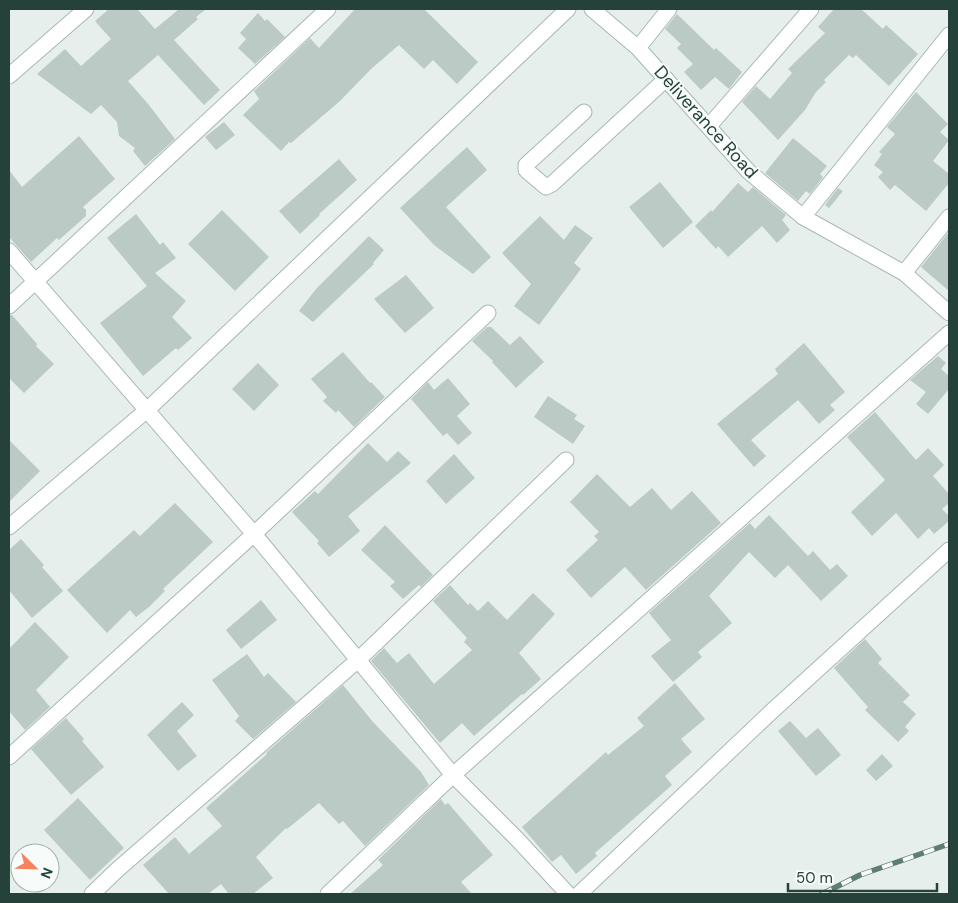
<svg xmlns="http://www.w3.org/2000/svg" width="958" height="903" viewBox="0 0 958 903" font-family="'DM Sans',sans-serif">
<rect width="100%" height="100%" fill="#e6efeb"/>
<path fill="#bbcac4" d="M 109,9 L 137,9 L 155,29 L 179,9 L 206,9 L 196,17 L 198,19 L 174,40 L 220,90 L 204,105 L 158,55 L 128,81 L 149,105 L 175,139 L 145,166 L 133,151 L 135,148 L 119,136 L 117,122 L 101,105 L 91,114 L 37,74 L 65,49 L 81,66 L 111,39 L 95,21 Z
M 355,9 L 424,9 L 478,62 L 457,84 L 433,60 L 424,69 L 399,45 L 371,69 L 340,101 L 291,143 L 289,142 L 281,151 L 243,115 L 259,99 L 254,91 L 310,38 L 319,48 Z
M 834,9 L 861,9 L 883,29 L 886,25 L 918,54 L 889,86 L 856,55 L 853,58 L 849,55 L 824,80 L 826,82 L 816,92 L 805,110 L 778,140 L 742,102 L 756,86 L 770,99 L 792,73 L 788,69 L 825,33 L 818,27 Z
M 258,13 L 265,21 L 267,19 L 285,37 L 255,64 L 238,48 L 246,39 L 240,33 Z
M 677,14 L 714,50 L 716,48 L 742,72 L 729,89 L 715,77 L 701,90 L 684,72 L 693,64 L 677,48 L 681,44 L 665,29 Z
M 916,92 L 948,124 L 940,132 L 949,140 L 933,161 L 949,174 L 949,183 L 926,211 L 895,185 L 890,190 L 878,177 L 883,172 L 874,165 L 882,154 L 879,152 L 895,134 L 887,127 Z
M 224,122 L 235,135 L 216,150 L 205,137 Z
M 79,136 L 115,179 L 83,207 L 86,210 L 86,216 L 59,240 L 57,238 L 31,262 L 9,237 L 9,170 L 22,187 Z
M 793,138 L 827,166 L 820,174 L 823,177 L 810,194 L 806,191 L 798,201 L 765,173 Z
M 467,147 L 487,170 L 446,207 L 491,257 L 473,274 L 434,245 L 400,208 Z
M 339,159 L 357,180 L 319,214 L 320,215 L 300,234 L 279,211 Z
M 660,182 L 693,222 L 663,248 L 629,207 Z
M 738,183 L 748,192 L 753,187 L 786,215 L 782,220 L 790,230 L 777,243 L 762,226 L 728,257 L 718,246 L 716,249 L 695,226 L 711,210 L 712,212 Z
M 838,188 L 843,191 L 829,208 L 825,205 Z
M 222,210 L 269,257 L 235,291 L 188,244 Z
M 136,214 L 160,245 L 163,242 L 176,258 L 155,273 L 186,301 L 172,317 L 192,338 L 178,350 L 176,348 L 143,376 L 100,323 L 147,286 L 107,238 Z
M 540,216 L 564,240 L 575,225 L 593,238 L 574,263 L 581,269 L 539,325 L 514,306 L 531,284 L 502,253 Z
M 949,232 L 949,291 L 921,267 Z
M 369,236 L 384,250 L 373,263 L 374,264 L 313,322 L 299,311 L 316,289 Z
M 406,275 L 434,308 L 405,333 L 374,299 Z
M 9,315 L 12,315 L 37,344 L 36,346 L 54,364 L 24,393 L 9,378 Z
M 487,327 L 491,327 L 510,345 L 520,336 L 544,362 L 516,388 L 492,362 L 493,361 L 472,341 Z
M 804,343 L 845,392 L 830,405 L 835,410 L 819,424 L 798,400 L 751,440 L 766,456 L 754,467 L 717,424 L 778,374 L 775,369 Z
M 343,352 L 370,383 L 371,382 L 385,397 L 354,427 L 338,410 L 336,413 L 323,401 L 327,397 L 311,379 Z
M 938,356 L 946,363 L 941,369 L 949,376 L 949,389 L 928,414 L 916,404 L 926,392 L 910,380 Z
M 258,363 L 279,385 L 254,411 L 232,389 Z
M 448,378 L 470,404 L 457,416 L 472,433 L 458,445 L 447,433 L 443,436 L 411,399 L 428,382 L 434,390 Z
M 548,396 L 577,415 L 574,419 L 585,426 L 573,444 L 534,417 Z
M 875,412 L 916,460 L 928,448 L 944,465 L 933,476 L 949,494 L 949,503 L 942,509 L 949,516 L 949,521 L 934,534 L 929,528 L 918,539 L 896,513 L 872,536 L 851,512 L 885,480 L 847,437 Z
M 9,440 L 40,471 L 9,502 Z
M 368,443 L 387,462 L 398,451 L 411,463 L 348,516 L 360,531 L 329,557 L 317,543 L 319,541 L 292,512 L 315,491 L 318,494 Z
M 454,454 L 475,478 L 446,504 L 426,481 Z
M 597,474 L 630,507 L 652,488 L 671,510 L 692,491 L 721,523 L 646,590 L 625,567 L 591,598 L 566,570 L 598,540 L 594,536 L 599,532 L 570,502 Z
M 175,503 L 213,542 L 163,589 L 165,591 L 149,607 L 136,617 L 130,610 L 107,633 L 67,590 L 134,530 L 140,536 Z
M 769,515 L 808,556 L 813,551 L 830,570 L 837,564 L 848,576 L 821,601 L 788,565 L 775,578 L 749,552 L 709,596 L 732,623 L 698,652 L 702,657 L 673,682 L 651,656 L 671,640 L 649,613 L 750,523 L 755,529 Z
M 385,525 L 433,575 L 421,587 L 419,585 L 403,599 L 390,586 L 395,582 L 361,550 Z
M 21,539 L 44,565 L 42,567 L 63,591 L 32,618 L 9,590 L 9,550 Z
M 450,585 L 468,605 L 470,603 L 478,611 L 488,601 L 507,620 L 533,593 L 555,614 L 519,653 L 541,679 L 523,695 L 522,694 L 474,736 L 462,723 L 440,743 L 371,661 L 384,648 L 397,663 L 409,653 L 434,684 L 472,650 L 464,642 L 467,638 L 433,601 Z
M 261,600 L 277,620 L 241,649 L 226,630 Z
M 35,622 L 69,657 L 36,690 L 50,707 L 25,730 L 9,711 L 9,649 Z
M 865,639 L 882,659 L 878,663 L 910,695 L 903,702 L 916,714 L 905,727 L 909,731 L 898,742 L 865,710 L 868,707 L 834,668 Z
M 247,654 L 264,677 L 268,673 L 296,702 L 253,739 L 235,721 L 239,716 L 212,680 Z
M 675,683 L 705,719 L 681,739 L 692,752 L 665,776 L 672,785 L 595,853 L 597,856 L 576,874 L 561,855 L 552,862 L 522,827 L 606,752 L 608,755 L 644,726 L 637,718 Z
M 343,685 L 373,722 L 421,772 L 429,785 L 365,846 L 343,821 L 339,824 L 319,803 L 287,829 L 286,828 L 256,857 L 273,878 L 253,894 L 229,894 L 221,884 L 208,894 L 169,894 L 143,865 L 175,837 L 189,854 L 222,826 L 206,808 L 267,754 L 266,753 Z
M 182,702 L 194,715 L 177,731 L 197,756 L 178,771 L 147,735 Z
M 66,718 L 84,739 L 82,741 L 104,767 L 71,795 L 31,749 Z
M 790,721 L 806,738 L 818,728 L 841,755 L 816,776 L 778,731 Z
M 882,754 L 893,766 L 876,781 L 866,770 Z
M 78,798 L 124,848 L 90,880 L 44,830 Z
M 441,799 L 445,805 L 448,803 L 493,855 L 461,882 L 472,894 L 350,894 L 383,865 L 378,860 Z"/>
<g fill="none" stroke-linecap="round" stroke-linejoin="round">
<g stroke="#a8b8b2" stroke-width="17">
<path id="minor" d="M 638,48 L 669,9
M 9,76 L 86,9
M 584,112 L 526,165 L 526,170 L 546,187 L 552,184 L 666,79
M 709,126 L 811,9
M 803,217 L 949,35
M 9,251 L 254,534 L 453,775 L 517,839 L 568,894
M 904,273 L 949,217
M 9,306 L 328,9
M 9,527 L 147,410 L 568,9
M 9,757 L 254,534 L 488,313
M 92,894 L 117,870 L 358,660 L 566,460
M 328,894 L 453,775 L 949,333
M 579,894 L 771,712 L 949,550"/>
</g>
<g stroke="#a8b8b2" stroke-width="17">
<path id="tertiary" d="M 592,9 L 638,48 L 748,171 L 803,217 L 904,273 L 949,313"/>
</g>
<use href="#minor" stroke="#fff" stroke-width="15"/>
<use href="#tertiary" stroke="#fff" stroke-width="15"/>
<g stroke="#5f7d75" stroke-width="5.5">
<path id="rail" d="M 822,894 L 860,875 L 949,844"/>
</g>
<use href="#rail" stroke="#f7fbf9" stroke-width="4" stroke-dasharray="11" stroke-linecap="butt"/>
</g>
<g text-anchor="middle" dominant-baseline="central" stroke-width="4" stroke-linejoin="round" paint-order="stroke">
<g font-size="18" fill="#24423a" stroke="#f7fbf9">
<text transform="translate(706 122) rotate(48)">Deliverance Road</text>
</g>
</g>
<rect width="958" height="903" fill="none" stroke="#24423a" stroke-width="20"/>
<g transform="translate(35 868) rotate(113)"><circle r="24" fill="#f7fbf9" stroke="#a3b1ad"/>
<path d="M0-4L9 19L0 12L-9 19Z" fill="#f4845f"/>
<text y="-8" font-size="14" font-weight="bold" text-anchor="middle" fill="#24423a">N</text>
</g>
<path d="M788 883v8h149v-8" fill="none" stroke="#24423a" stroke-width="2.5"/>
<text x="796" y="883" font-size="15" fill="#24423a" stroke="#f7fbf9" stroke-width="4" paint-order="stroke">50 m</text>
</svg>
